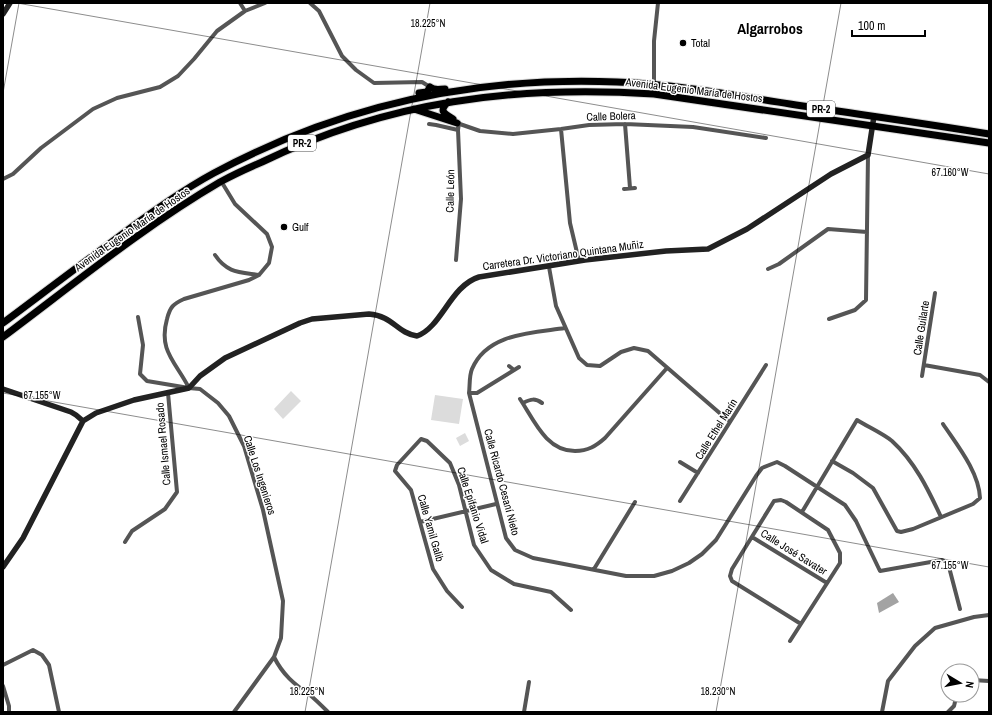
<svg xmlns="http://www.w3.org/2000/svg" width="992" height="715" viewBox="0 0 992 715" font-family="'Archivo Narrow',sans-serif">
<rect width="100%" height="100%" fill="#fff"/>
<path fill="#dcdcdc" d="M 291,391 L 301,401 L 283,419 L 274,409 Z
M 435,395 L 463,399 L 459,424 L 431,420 Z
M 465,433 L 469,441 L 460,446 L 456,438 Z"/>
<path fill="#a3a3a3" d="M 893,593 L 899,602 L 879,613 L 877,603 Z"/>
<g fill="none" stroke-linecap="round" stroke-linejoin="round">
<g stroke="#dbdbdb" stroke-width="9">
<path id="highway" d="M 419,93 L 427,92 L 430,87 C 434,91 440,89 445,89
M 448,102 C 439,111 443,113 453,119
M 414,109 L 457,123
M 3,323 C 38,297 73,270 109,244 C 143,218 177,193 214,173 C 341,105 474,76 617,82 C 675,84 733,95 790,104 C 856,114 923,123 989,134
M 3,337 C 74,284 143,227 220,182 C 233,175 248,168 262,162 C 388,101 515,85 654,94 L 989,143"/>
</g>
<path stroke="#555" stroke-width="4" d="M 240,3 L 245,11
M 310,3 L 319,11 L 342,56 L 356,70 L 374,83 L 422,82 L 430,87
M 654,94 L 654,41 L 658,3
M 457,123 L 480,131 L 513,134 L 561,129 L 589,125 L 625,124 L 693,127 L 766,138
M 429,124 L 436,125 L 458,130
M 625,124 L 630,188
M 561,129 L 570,223 L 579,261
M 3,179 L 13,174 L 41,148 L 93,109 L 117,98 L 160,87 L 178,76 L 194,59 L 217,31 L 245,11 L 265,3
M 624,189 L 635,188
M 215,255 C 227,273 239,272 259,275 L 269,263 L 272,247 L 267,234 L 235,204 L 221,181
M 456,260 L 461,199 L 458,130 L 459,123
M 549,267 L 556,306 L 579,358 L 587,365 L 600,366 L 621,352 L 634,348 L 648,351 L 730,422
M 768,269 L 779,264 L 828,229 L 867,232
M 138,317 L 143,345 L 140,374 L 147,381 L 189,388 L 200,389 L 218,403 L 229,416 L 244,446 L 263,510 L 283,601 L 281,638 L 274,657 L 234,712
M 829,319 L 855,310 L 866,300 L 868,155
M 565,328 C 532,333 487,333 472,369 C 469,376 470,386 469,393 L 506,538 L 515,550 L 533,558 L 626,576 L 654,576 L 672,571 L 689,563 L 702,554 L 716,540 L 756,476 L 762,468 L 777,462 L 785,466 L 845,505 L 856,521 L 880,571 L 942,560 L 946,562 L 949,567 L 960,609
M 924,365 L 980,375 L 989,382
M 509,366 L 514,370
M 922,376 L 935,293
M 189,388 C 176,362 158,351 167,319 C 170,307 173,304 184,299 L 249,280 L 259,275
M 469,393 L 477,393 L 519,367
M 520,399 C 534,420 546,451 575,451 C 588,451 596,446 605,438 L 667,368
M 523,403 C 531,399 535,398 542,403
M 832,461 L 853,473 L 873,488 L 897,531 L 901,532 L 913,529 L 973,504 L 980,498 C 979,472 957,445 943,424
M 680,462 L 698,473
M 680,501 L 766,365
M 802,512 L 857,420 C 868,427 882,433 892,441 C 915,462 928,489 941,517
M 420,522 L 496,504
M 752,537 L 827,583
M 125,542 L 132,531 L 165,509 L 177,492 L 168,393
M 594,569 L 635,502
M 462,607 L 447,591 L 433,569 L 411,490 L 395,471 L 397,465 L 421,439 L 427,441 L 450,463 L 459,485 L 474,545 L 491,570 L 514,584 L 551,592 L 571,610
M 790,641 L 840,563 L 840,553 L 828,530 L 786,502 L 781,500 L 774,501 L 732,569 L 730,576 L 732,581 L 801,624
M 274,657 C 283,675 294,684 310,695 C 316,700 322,706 328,712
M 3,665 L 33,650 L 42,655 L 49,665 L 59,712
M 972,680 L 989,681
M 3,686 L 9,706 L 9,712
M 524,712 L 529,682
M 882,712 L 888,681 L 915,646 L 935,628 L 974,617 L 989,615
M 948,712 L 954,706 L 956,698"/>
<path stroke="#222" stroke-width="5.5" d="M 3,14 L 10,3
M 3,389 L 71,412 L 76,415 L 83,421
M 3,567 L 23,538 L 83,421 L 96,413 L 134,400 L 189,388 L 200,376 L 225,358 L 300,323 L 312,319 L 369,314 C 393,316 397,333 417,336 C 442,327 450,286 479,277 L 585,260 L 666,251 L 708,249 L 747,229 L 831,174 L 868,155 L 874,116"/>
<use href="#highway" stroke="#000" stroke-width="7"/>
</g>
<path fill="none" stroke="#000" stroke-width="1" stroke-opacity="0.45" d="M 17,3 L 989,174M 3,93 L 19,3M 3,393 L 989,567M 305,712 L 430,3M 716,712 L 841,3"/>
<g fill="#000" stroke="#fff" stroke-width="1.5">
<circle cx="683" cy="43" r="4"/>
<circle cx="284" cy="227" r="4"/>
</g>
<g text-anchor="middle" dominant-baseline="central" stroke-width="3" stroke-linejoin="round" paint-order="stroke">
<g fill="#fff" stroke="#4c4c4c" stroke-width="1">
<rect x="807" y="101" width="28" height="16" rx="3"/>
<rect x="288" y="135" width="28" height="16" rx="3"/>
</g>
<g font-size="10" font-weight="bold" fill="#000">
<text x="821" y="109">PR-2</text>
<text x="302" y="143">PR-2</text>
</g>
<g font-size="11" fill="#000" stroke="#fff" text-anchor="start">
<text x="691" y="43">Total</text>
<text x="292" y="227">Gulf</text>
</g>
<g font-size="11" fill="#000" stroke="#fff">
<text transform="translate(694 90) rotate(7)">Avenida Eugenio María de Hostos</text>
<text transform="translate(611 116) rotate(-2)">Calle Bolera</text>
<text transform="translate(450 191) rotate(-89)">Calle León</text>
<text transform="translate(132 229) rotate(-35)">Avenida Eugenio María de Hostos</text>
<text transform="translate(563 255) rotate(-8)">Carretera Dr. Victoriano Quintana Muñiz</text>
<text transform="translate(921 328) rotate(-81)">Calle Guilarte</text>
<text transform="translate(716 429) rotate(-58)">Calle Ethel Marín</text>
<text transform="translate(163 444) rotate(-95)">Calle Ismael Rosado</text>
<text transform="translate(260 475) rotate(72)">Calle Los Ingenieros</text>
<text transform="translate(502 482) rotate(75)">Calle Ricardo Cesaní Nieto</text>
<text transform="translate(473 505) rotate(72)">Calle Epifanio Vidal</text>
<text transform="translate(431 528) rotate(74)">Calle Yamil Galib</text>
<text transform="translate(794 552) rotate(32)">Calle José Savater</text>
</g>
<g font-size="15" font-weight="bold" fill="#000" stroke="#fff">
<text x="770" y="28">Algarrobos</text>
</g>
</g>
<g font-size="10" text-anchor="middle" fill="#000" stroke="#fff" stroke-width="3" stroke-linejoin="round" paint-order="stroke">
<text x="428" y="27">18.225°N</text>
<text x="950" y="176">67.160°W</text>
<text x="42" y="399">67.155°W</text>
<text x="950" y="569">67.155°W</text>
<text x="307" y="695">18.225°N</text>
<text x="718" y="695">18.230°N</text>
</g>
<rect width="992" height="715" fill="none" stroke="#000000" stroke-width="8"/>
<g transform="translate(960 683) rotate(100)"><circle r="19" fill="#ffffff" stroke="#999999"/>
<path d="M0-3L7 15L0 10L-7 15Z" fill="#000000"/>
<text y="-6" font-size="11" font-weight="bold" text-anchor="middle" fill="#000000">N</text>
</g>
<path d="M852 30v6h73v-6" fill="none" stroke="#000000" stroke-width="2"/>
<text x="858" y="30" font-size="12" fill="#000000" stroke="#ffffff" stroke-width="3" paint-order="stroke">100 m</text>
</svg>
